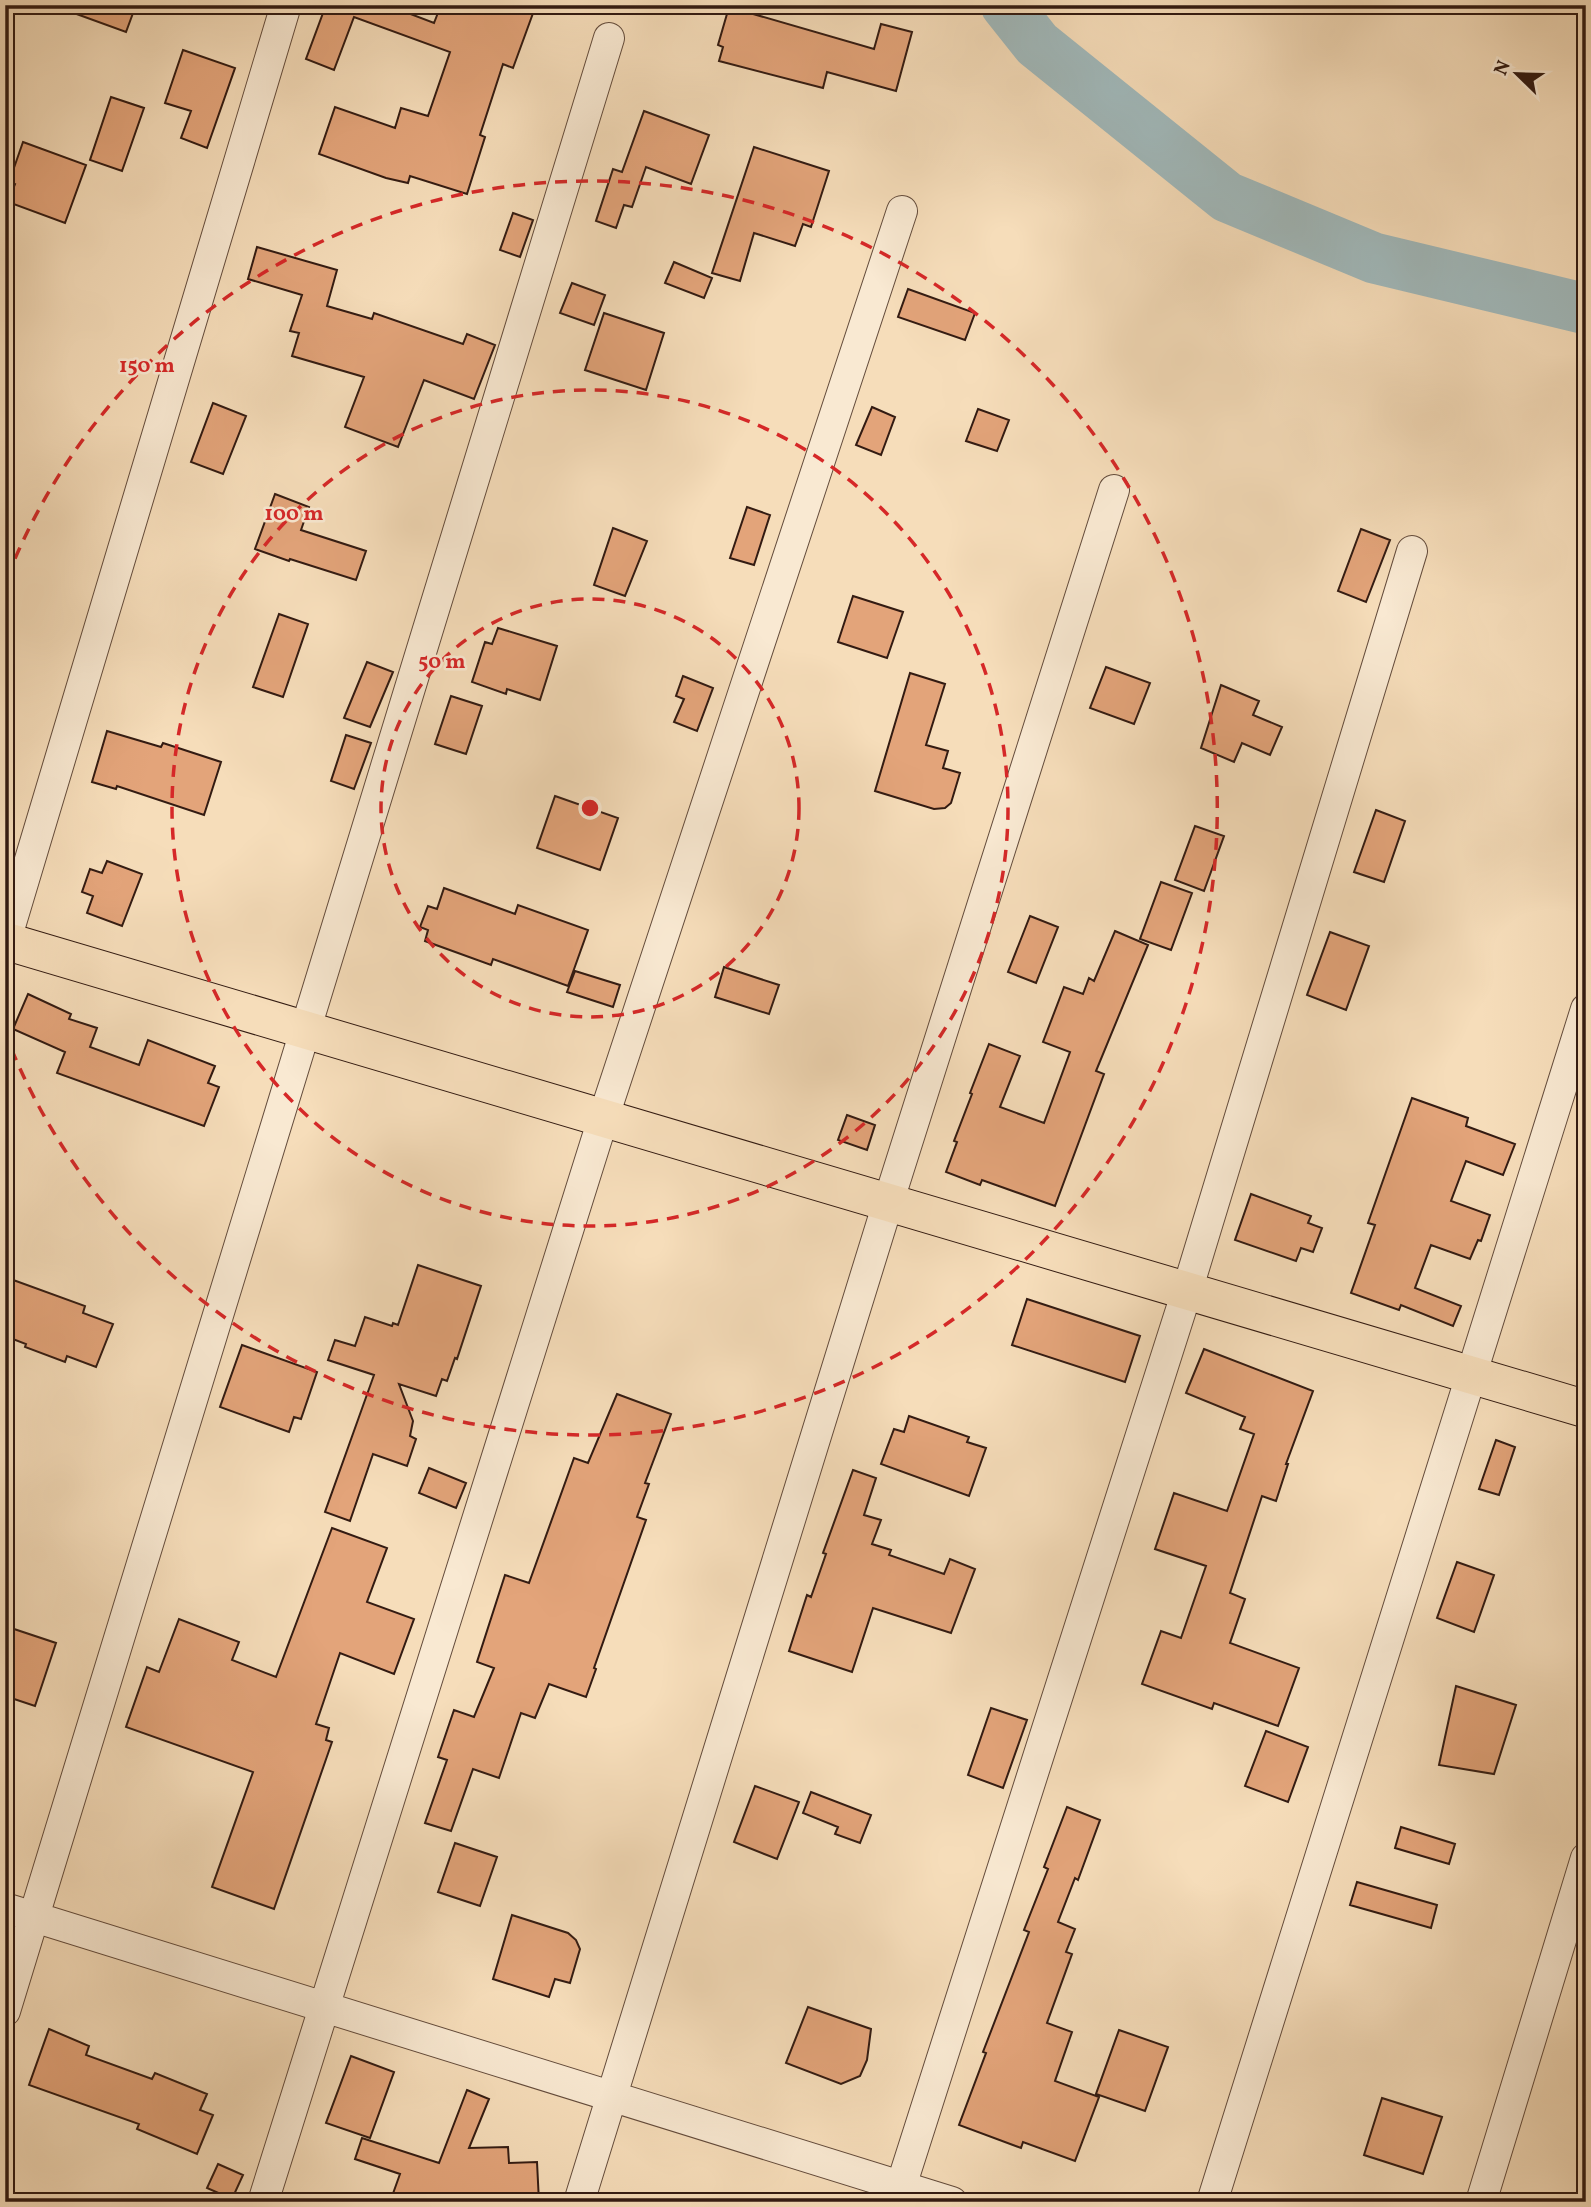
<svg xmlns="http://www.w3.org/2000/svg" width="1591" height="2207" viewBox="0 0 1591 2207" font-family="Vollkorn,serif">
<rect width="100%" height="100%" fill="#f6ddba"/>
<filter id="stains"><feTurbulence type="fractalNoise" baseFrequency=".00286" numOctaves="4"/><feColorMatrix values="0 0 0 0 .2 0 0 0 0 .09 0 0 0 0 .02 0 0 0 .5 -.17"/></filter>
<radialGradient id="worn" r=".72"><stop offset=".6" stop-color="#630" stop-opacity="0"/><stop offset="1" stop-color="#630" stop-opacity=".3"/></radialGradient>
<g fill="none" stroke-linecap="round" stroke-linejoin="round">
<path stroke="#a1b9bb" stroke-width="51" d="M 1006,5 L 1037,44 L 1227,197 L 1374,258 L 1586,309"/>
</g>
<path fill="#e3a47a" stroke="#331b12" stroke-width="2" d="M 60,5 L 136,5 L 126,32 L 60,8 Z
M 326,5 L 387,5 L 434,23 L 441,5 L 536,5 L 513,68 L 503,64 L 480,135 L 485,137 L 467,194 L 410,176 L 408,183 L 386,178 L 319,154 L 335,107 L 395,128 L 401,108 L 428,116 L 450,52 L 354,17 L 334,70 L 306,59 Z
M 729,7 L 874,49 L 881,24 L 912,32 L 896,91 L 827,72 L 823,88 L 719,61 L 723,47 L 718,45 Z
M 183,50 L 235,68 L 207,148 L 181,138 L 191,111 L 165,103 Z
M 111,97 L 144,108 L 122,171 L 90,160 Z
M 644,111 L 709,135 L 691,184 L 646,167 L 632,207 L 624,205 L 616,228 L 596,221 L 613,169 L 622,172 Z
M 23,142 L 86,165 L 65,223 L 8,202 L 15,184 L 9,182 Z
M 754,147 L 829,171 L 811,227 L 803,224 L 795,246 L 754,233 L 740,281 L 712,273 Z
M 513,213 L 533,220 L 520,257 L 500,250 Z
M 257,247 L 337,270 L 327,306 L 372,319 L 374,313 L 463,344 L 467,334 L 495,345 L 474,399 L 424,380 L 398,447 L 345,427 L 364,377 L 292,356 L 299,333 L 290,331 L 302,295 L 248,279 Z
M 674,262 L 712,278 L 704,298 L 665,283 Z
M 572,283 L 605,295 L 594,325 L 560,313 Z
M 908,289 L 975,313 L 965,340 L 898,317 Z
M 604,313 L 664,333 L 646,390 L 585,370 Z
M 213,403 L 246,416 L 223,474 L 191,462 Z
M 872,407 L 895,417 L 881,455 L 856,445 Z
M 978,409 L 1009,420 L 997,451 L 966,441 Z
M 275,494 L 309,507 L 301,530 L 366,551 L 356,580 L 290,559 L 289,561 L 255,549 Z
M 747,507 L 770,515 L 754,565 L 730,558 Z
M 613,528 L 647,541 L 625,596 L 594,585 Z
M 1361,529 L 1390,540 L 1366,602 L 1338,591 Z
M 853,596 L 903,612 L 887,658 L 838,642 Z
M 279,614 L 308,624 L 283,697 L 253,687 Z
M 498,628 L 557,646 L 540,700 L 507,689 L 506,694 L 472,682 L 485,642 L 492,644 Z
M 367,662 L 393,672 L 370,727 L 344,718 Z
M 1106,667 L 1150,683 L 1134,724 L 1090,708 Z
M 910,673 L 945,684 L 926,745 L 948,751 L 943,768 L 960,773 L 951,803 L 945,808 L 934,809 L 875,791 Z
M 683,676 L 713,688 L 697,731 L 674,722 L 684,699 L 676,696 Z
M 1221,685 L 1259,701 L 1253,715 L 1282,727 L 1270,755 L 1242,743 L 1234,762 L 1201,748 Z
M 451,696 L 482,706 L 466,754 L 435,744 Z
M 107,731 L 161,747 L 163,743 L 221,762 L 204,815 L 117,786 L 116,789 L 92,782 Z
M 346,735 L 371,743 L 354,789 L 331,781 Z
M 555,796 L 618,818 L 600,870 L 537,848 Z
M 1376,810 L 1405,821 L 1384,882 L 1354,872 Z
M 1195,826 L 1224,836 L 1204,891 L 1175,880 Z
M 107,861 L 142,874 L 122,926 L 87,913 L 93,896 L 82,892 L 90,869 L 102,873 Z
M 1161,882 L 1192,893 L 1171,950 L 1140,939 Z
M 444,888 L 515,914 L 518,905 L 588,930 L 568,986 L 493,959 L 491,965 L 425,941 L 428,930 L 420,927 L 428,906 L 437,909 Z
M 1030,916 L 1058,927 L 1036,983 L 1008,972 Z
M 1115,931 L 1148,945 L 1096,1071 L 1104,1074 L 1055,1206 L 982,1180 L 980,1185 L 946,1172 L 957,1142 L 954,1141 L 972,1094 L 970,1093 L 989,1044 L 1020,1056 L 1000,1107 L 1044,1123 L 1070,1052 L 1043,1042 L 1064,987 L 1083,994 L 1089,978 L 1094,981 Z
M 1330,932 L 1369,946 L 1346,1010 L 1307,995 Z
M 724,967 L 779,985 L 769,1014 L 715,997 Z
M 575,971 L 620,985 L 613,1007 L 567,992 Z
M 28,994 L 71,1014 L 69,1019 L 97,1028 L 90,1047 L 139,1065 L 148,1040 L 215,1066 L 208,1083 L 219,1087 L 204,1126 L 57,1073 L 65,1052 L 13,1029 Z
M 1412,1098 L 1468,1118 L 1466,1126 L 1515,1144 L 1503,1175 L 1466,1161 L 1451,1201 L 1490,1215 L 1481,1241 L 1478,1240 L 1470,1259 L 1431,1245 L 1415,1288 L 1461,1306 L 1453,1326 L 1401,1305 L 1399,1310 L 1351,1293 L 1375,1225 L 1368,1223 Z
M 847,1115 L 875,1125 L 867,1150 L 838,1140 Z
M 1251,1194 L 1311,1216 L 1308,1223 L 1322,1228 L 1313,1252 L 1301,1248 L 1296,1261 L 1235,1240 Z
M 418,1265 L 481,1286 L 457,1359 L 455,1358 L 447,1381 L 442,1379 L 436,1396 L 399,1384 L 413,1421 L 410,1436 L 416,1439 L 407,1466 L 373,1454 L 350,1521 L 325,1512 L 374,1375 L 328,1360 L 335,1340 L 355,1346 L 365,1317 L 392,1326 L 393,1323 L 398,1325 Z
M 5,1277 L 85,1306 L 83,1313 L 113,1324 L 96,1367 L 67,1356 L 65,1362 L 25,1347 L 26,1344 L 5,1336 Z
M 1027,1299 L 1140,1336 L 1125,1382 L 1012,1345 Z
M 242,1345 L 317,1372 L 301,1419 L 294,1417 L 289,1432 L 220,1407 Z
M 1204,1349 L 1313,1391 L 1286,1464 L 1288,1464 L 1276,1501 L 1262,1496 L 1230,1593 L 1245,1599 L 1230,1643 L 1299,1668 L 1278,1726 L 1214,1703 L 1212,1709 L 1142,1684 L 1161,1631 L 1181,1638 L 1206,1566 L 1155,1549 L 1174,1493 L 1227,1511 L 1254,1434 L 1240,1429 L 1245,1417 L 1186,1393 Z
M 617,1394 L 671,1414 L 645,1483 L 649,1484 L 637,1517 L 646,1520 L 594,1668 L 596,1669 L 586,1697 L 549,1684 L 535,1718 L 521,1713 L 499,1778 L 473,1769 L 451,1831 L 425,1823 L 447,1760 L 438,1757 L 454,1710 L 474,1717 L 494,1668 L 477,1662 L 505,1575 L 529,1583 L 574,1458 L 588,1463 Z
M 909,1416 L 969,1437 L 967,1442 L 986,1448 L 969,1496 L 881,1464 L 894,1429 L 904,1432 Z
M 1496,1440 L 1515,1447 L 1499,1495 L 1479,1489 Z
M 429,1468 L 466,1483 L 456,1508 L 419,1493 Z
M 853,1470 L 876,1478 L 864,1515 L 881,1520 L 872,1544 L 891,1550 L 889,1555 L 944,1574 L 950,1559 L 975,1569 L 951,1633 L 873,1608 L 852,1672 L 789,1651 L 807,1595 L 811,1597 L 826,1554 L 823,1553 Z
M 332,1528 L 387,1548 L 367,1602 L 414,1619 L 394,1674 L 340,1653 L 316,1724 L 329,1728 L 326,1740 L 332,1742 L 274,1909 L 212,1887 L 253,1772 L 126,1727 L 147,1667 L 159,1672 L 179,1619 L 239,1642 L 232,1660 L 276,1677 Z
M 1457,1562 L 1494,1575 L 1474,1632 L 1437,1618 Z
M 5,1626 L 56,1643 L 35,1706 L 5,1696 Z
M 1456,1686 L 1516,1705 L 1494,1774 L 1439,1765 Z
M 991,1708 L 1027,1720 L 1003,1788 L 968,1775 Z
M 1266,1731 L 1308,1747 L 1288,1802 L 1245,1786 Z
M 755,1786 L 799,1802 L 777,1859 L 734,1842 Z
M 811,1792 L 871,1815 L 860,1843 L 835,1834 L 838,1827 L 803,1813 Z
M 1067,1807 L 1100,1820 L 1078,1880 L 1075,1878 L 1058,1922 L 1075,1929 L 1066,1952 L 1072,1954 L 1047,2023 L 1072,2032 L 1055,2081 L 1099,2097 L 1075,2161 L 1023,2142 L 1021,2148 L 959,2125 L 986,2053 L 983,2052 L 1029,1932 L 1024,1930 L 1048,1869 L 1044,1867 Z
M 1401,1827 L 1455,1844 L 1449,1864 L 1395,1848 Z
M 455,1843 L 497,1857 L 480,1906 L 438,1892 Z
M 1357,1882 L 1437,1905 L 1431,1928 L 1350,1905 Z
M 512,1915 L 568,1933 L 576,1940 L 580,1949 L 570,1983 L 555,1979 L 549,1997 L 493,1979 Z
M 808,2007 L 871,2029 L 867,2060 L 860,2076 L 841,2084 L 786,2063 Z
M 49,2029 L 89,2046 L 86,2055 L 152,2079 L 155,2073 L 207,2094 L 200,2110 L 213,2115 L 197,2154 L 137,2129 L 139,2124 L 29,2085 Z
M 1119,2030 L 1168,2047 L 1145,2111 L 1096,2094 Z
M 351,2056 L 394,2072 L 370,2138 L 326,2123 Z
M 467,2090 L 489,2099 L 469,2148 L 508,2147 L 509,2163 L 537,2162 L 539,2202 L 390,2202 L 400,2174 L 355,2159 L 362,2138 L 439,2163 Z
M 1382,2098 L 1442,2117 L 1423,2174 L 1364,2155 Z
M 218,2164 L 243,2175 L 232,2199 L 207,2188 Z"/>
<g fill="none" stroke-linecap="round" stroke-linejoin="round">
<g stroke="#644c3c" stroke-width="32">
<path id="minor" d="M 5,943 L 286,5
M 5,1908 L 952,2202
M 5,2011 L 609,38
M 263,2202 L 603,1119 L 902,211
M 579,2202 L 888,1203 L 1114,490
M 896,2202 L 1187,1291 L 1412,551
M 1212,2202 L 1586,1009
M 1481,2202 L 1586,1858"/>
</g>
<g stroke="#331b12" stroke-width="39">
<path id="major" d="M 5,941 L 1586,1409"/>
</g>
<use href="#minor" stroke="#f9e9d2" stroke-width="30"/>
<use href="#major" stroke="#f6ddba" stroke-width="37"/>
</g>
<g fill="none" stroke="#d62828" stroke-width="3.5" stroke-dasharray="12 9">
<circle cx="590" cy="808" r="209"/>
<circle cx="590" cy="808" r="418"/>
<path d="M7 578A627 627 0 1 1 7 1038"/>
</g>
<circle cx="590" cy="808" r="10" fill="#d62828" stroke="#f9e9d2" stroke-width="3.5"/>
<g font-size="21" text-anchor="middle" font-weight="bold" fill="#d62828" stroke="#f9e9d2" stroke-width="5" stroke-linejoin="round" paint-order="stroke">
<text x="147" y="372">150 m</text>
<text x="294" y="520">100 m</text>
<text x="442" y="668">50 m</text>
</g>
<rect width="1591" height="2207" fill="none" stroke="#f6ddba" stroke-width="28"/>
<rect x="7" y="7" width="1577" height="2193" fill="none" stroke="#331b12" stroke-width="3.5"/>
<rect x="14" y="14" width="1563" height="2179" fill="none" stroke="#331b12" stroke-width="2"/>
<g transform="translate(1517 74) rotate(293)" stroke="#f9e9d2" stroke-width="5" paint-order="stroke">
<path d="M0-5L12 26L0 18L-12 26Z" fill="#331b12"/>
<text y="-10" font-size="19" font-weight="bold" text-anchor="middle" fill="#331b12">N</text>
</g>
<rect width="100%" height="100%" filter="url(#stains)"/>
<rect width="100%" height="100%" fill="url(#worn)"/>
</svg>
